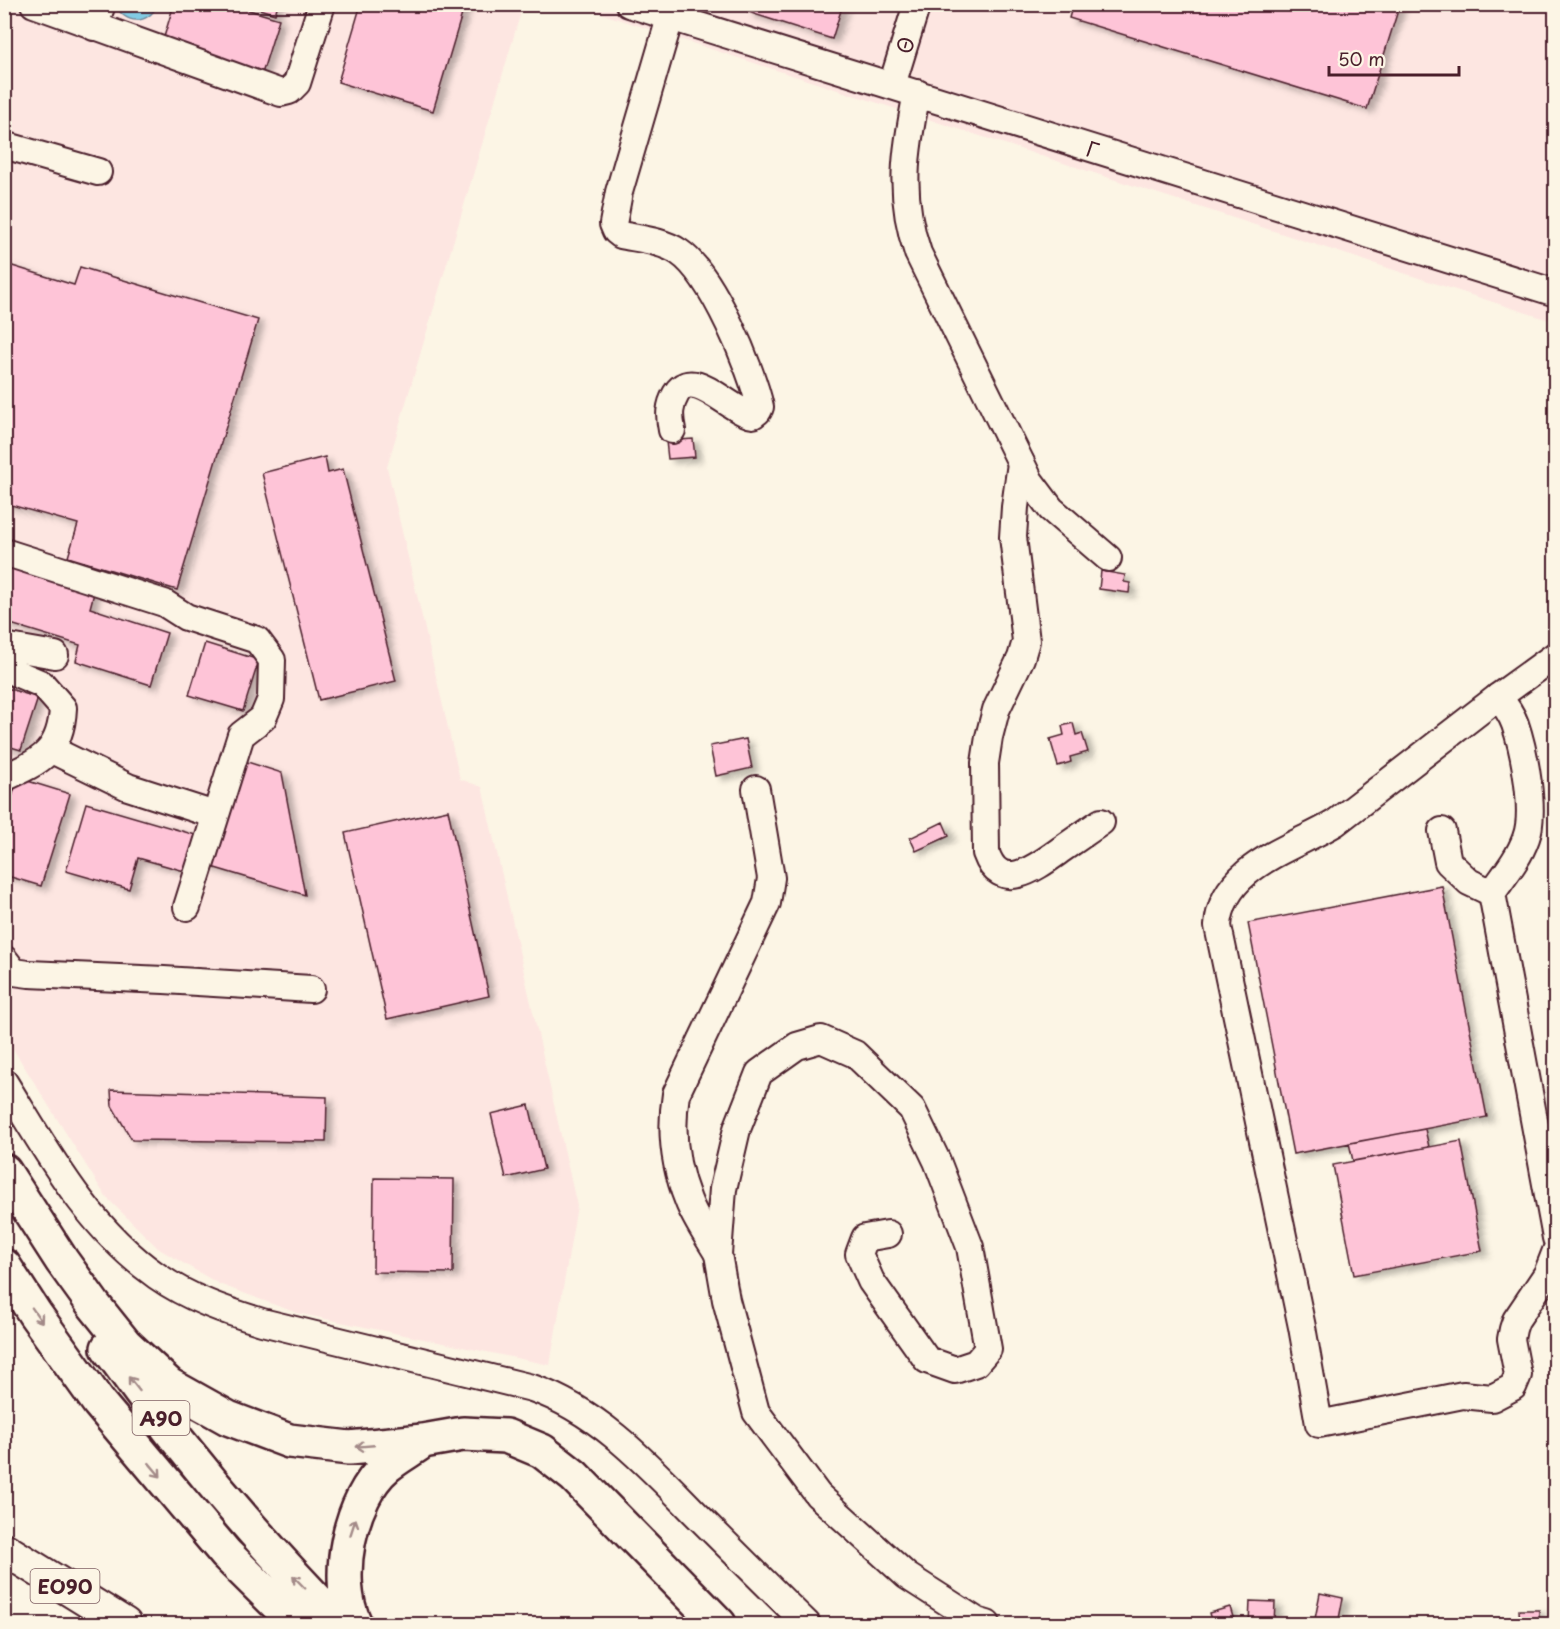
<svg xmlns="http://www.w3.org/2000/svg" width="1560" height="1629" viewBox="0 0 1560 1629" font-family="'Playpen Sans',sans-serif">
<defs>
<filter id="shadow"><feDropShadow dx="6" dy="4" stdDeviation="3" flood-color="#0004"/></filter>
</defs>
<rect width="100%" height="100%" fill="#fcf5e5"/>
<filter id="ink" filterUnits="userSpaceOnUse"><feTurbulence type="fractalNoise" baseFrequency=".0167" numOctaves="2"/><feDisplacementMap in="SourceGraphic" scale="12" xChannelSelector="R" yChannelSelector="G"/><feConvolveMatrix kernelMatrix="1 2 1 2 8 2 1 2 1" color-interpolation-filters="sRGB"/></filter>
<g filter="url(#ink)">
<path fill="#fde6e1" d="M 5,5 L 523,5 L 387,467 L 460,779 L 482,787 L 577,1206 L 550,1365 L 297,1313 L 219,1284 L 159,1249 L 106,1197 L 5,1036 Z
M 575,5 L 1555,5 L 1555,322 Z"/>
<path fill="#82cbe3" stroke="#6c8699" stroke-width="1.5" d="M 116,5 L 157,5 C 149,25 124,25 116,5 Z"/>
<path fill="#fec4d7" stroke="#4a1f2b" stroke-width="1.5" filter="url(#shadow)" d="M 174,4 L 229,4 L 279,19 L 261,77 L 161,47 Z
M 244,4 L 278,4 L 275,14 Z
M 361,4 L 465,4 L 433,111 L 338,82 Z
M 751,4 L 843,4 L 832,39 L 748,12 Z
M 1073,4 L 1400,4 L 1367,109 L 1069,18 Z
M 6,264 L 74,285 L 80,267 L 258,320 L 177,590 L 68,557 L 78,524 L 4,503 L 4,270 Z
M 693,439 L 695,457 L 668,459 L 666,441 Z
M 325,457 L 328,473 L 343,469 L 396,681 L 319,700 L 262,473 Z
M 4,562 L 95,589 L 90,608 L 167,633 L 151,685 L 76,661 L 80,645 L 4,622 Z
M 1101,571 L 1125,575 L 1124,582 L 1130,583 L 1129,593 L 1099,589 Z
M 205,643 L 259,660 L 243,711 L 189,695 Z
M 4,687 L 38,698 L 21,750 L 4,745 Z
M 1073,723 L 1076,735 L 1082,733 L 1088,752 L 1070,757 L 1071,762 L 1058,766 L 1050,739 L 1064,735 L 1062,726 Z
M 746,739 L 752,768 L 716,776 L 710,746 Z
M 238,759 L 282,773 L 305,895 L 205,865 Z
M 18,778 L 70,794 L 41,886 L 4,875 L 4,822 Z
M 86,803 L 199,836 L 188,872 L 138,858 L 129,889 L 66,871 Z
M 448,810 L 489,996 L 387,1019 L 345,833 Z
M 943,822 L 949,836 L 916,851 L 910,838 Z
M 1442,886 L 1487,1117 L 1293,1154 L 1248,923 Z
M 111,1090 L 327,1097 L 326,1142 L 132,1140 L 112,1106 Z
M 529,1105 L 544,1169 L 506,1178 L 491,1114 Z
M 1425,1129 L 1429,1147 L 1353,1161 L 1349,1143 Z
M 1461,1141 L 1482,1251 L 1354,1275 L 1333,1165 Z
M 374,1178 L 454,1179 L 453,1273 L 373,1272 Z
M 1320,1593 L 1343,1598 L 1338,1624 L 1314,1624 Z
M 1250,1601 L 1275,1602 L 1274,1624 L 1249,1624 Z
M 1230,1607 L 1235,1624 L 1212,1624 L 1209,1613 Z
M 1519,1610 L 1539,1610 L 1539,1624 L 1520,1624 Z"/>
<g fill="none" stroke-linecap="round" stroke-linejoin="round">
<g stroke="#4a1f2b" stroke-width="30">
<g id="minor">
<path d="M 34,4 L 281,93 L 289,91 L 297,83 L 322,4"/>
<path id="s1" d="M 629,4 L 1556,293"/>
<path d="M 670,18 L 619,192 L 613,224 L 616,231 L 621,235 C 640,239 663,241 679,252 C 712,274 752,369 760,407 L 758,411 L 753,415 C 729,411 693,365 676,394 C 669,406 669,416 672,430"/>
<path d="M 94,27 L 102,4"/>
<path id="s2" d="M 892,85 L 917,4"/>
<path d="M 917,93 C 905,152 898,195 918,253 L 1030,481 L 1051,509 L 1108,558"/>
<path d="M 4,145 L 98,172"/>
<path d="M 1021,463 L 1015,507 L 1013,537 L 1026,641 L 1021,658 L 996,710 L 989,737 L 985,763 L 986,853 C 1001,896 1038,866 1062,849 C 1075,840 1088,831 1101,822"/>
<path d="M 4,552 L 164,603 L 186,617 L 257,640 L 272,660 L 271,699 L 263,718 L 241,735 L 187,907"/>
<path d="M 4,646 L 55,655"/>
<path d="M 1556,655 L 1498,697 L 1335,823 C 1292,849 1222,866 1218,926 L 1302,1327 L 1319,1424 L 1463,1395 L 1492,1398 L 1513,1387 L 1518,1375 L 1511,1339 L 1513,1329 L 1516,1320 L 1547,1274 L 1556,1251"/>
<path d="M 4,668 L 42,684 L 63,708 C 61,752 41,761 4,778"/>
<path d="M 1498,697 C 1505,705 1511,713 1515,724 C 1524,750 1536,812 1526,838 C 1519,858 1504,876 1492,893 L 1556,1238"/>
<path d="M 52,750 L 128,787 L 215,815"/>
<path d="M 1442,831 L 1448,862 L 1469,882 L 1492,893"/>
<path d="M 4,959 L 14,972 L 29,974 L 164,980 L 311,989"/>
<path d="M 4,1082 C 48,1153 87,1227 157,1276 C 188,1298 226,1311 262,1322 L 532,1388 C 599,1411 648,1465 697,1515 C 733,1551 770,1588 807,1624"/>
<path d="M 888,1234 L 865,1238 L 859,1254 L 871,1281 L 927,1360 L 955,1370 L 976,1363 L 988,1349 L 970,1247 L 937,1161 L 912,1109 L 855,1054 L 821,1039 L 797,1046 L 759,1073 L 737,1129 L 723,1189 L 718,1254 L 726,1300 L 756,1412 L 818,1495 L 907,1576 L 977,1621 L 987,1624"/>
<path d="M 718,1254 C 708,1237 695,1219 688,1200 C 674,1165 670,1131 676,1094 L 767,903 L 771,878 L 756,789"/>
</g>
</g>
<g stroke="#4a1f2b" stroke-width="36">
<path id="major" d="M 4,1549 L 125,1624"/>
</g>
<g stroke="#4a1f2b" stroke-width="38">
<path id="highway" d="M 4,1171 L 62,1261 L 93,1304 L 125,1344 L 169,1385 L 228,1418 L 289,1441 L 349,1448 L 423,1441 L 463,1434 L 506,1436 L 542,1451 L 574,1476 L 719,1624
M 4,1266 L 35,1314 L 99,1403 L 226,1554 L 297,1624
M 108,1348 C 178,1446 256,1538 340,1624
M 355,1624 C 333,1580 349,1498 387,1466 C 398,1457 411,1450 422,1442"/>
</g>
<use href="#minor" stroke="#fcf5e5" stroke-width="26"/>
<use href="#major" stroke="#fcf5e5" stroke-width="32"/>
<use href="#highway" stroke="#fcf5e5" stroke-width="33"/>
</g>
<defs><path id="oneway-shaft" d="M-6 0H5M1.5-3L5.5 0L1.5 3" fill="none" stroke-width="1.6" stroke-linecap="round" stroke-linejoin="round" transform="scale(1.5)"/></defs>
<g stroke="#a38a88">
<use href="#oneway-shaft" transform="translate(37 1315) rotate(55)"/>
<use href="#oneway-shaft" transform="translate(134 1384) rotate(-128)"/>
<use href="#oneway-shaft" transform="translate(365 1446) rotate(175)"/>
<use href="#oneway-shaft" transform="translate(155 1470) rotate(50)"/>
<use href="#oneway-shaft" transform="translate(353 1527) rotate(-72)"/>
<use href="#oneway-shaft" transform="translate(299 1582) rotate(-134)"/>
</g>
</g>
<g text-anchor="middle" dominant-baseline="central" stroke-width="4.5" stroke-linejoin="round" paint-order="stroke">
<g fill="#fcf5e5" stroke="#7f5f63" stroke-width="1.5">
<rect x="132.5" y="1401" width="57" height="34" rx="4.5"/>
<rect x="30.5" y="1569" width="69" height="34" rx="4.5"/>
</g>
<g font-size="20" font-weight="bold" fill="#4a1f2b">
<text x="161" y="1418">Α90</text>
<text x="65" y="1586">ΕΟ90</text>
</g>
<g font-size="21" fill="#4a1f2b" stroke="#fcf5e5">
<text stroke="none"><textPath href="#s2" startOffset="42">Θ</textPath></text>
<text stroke="none"><textPath href="#s1" startOffset="486">Γ</textPath></text>
</g>
</g>
<rect width="1560" height="1629" fill="none" stroke="#fcf5e5" stroke-width="24"/>
<rect x="12" y="12" width="1536" height="1605" fill="none" stroke="#4a1f2b" stroke-width="2" filter="url(#ink)"/>
<path d="M1329 66v9h130v-9" fill="none" stroke="#4a1f2b" stroke-width="3"/>
<text x="1338" y="66" font-size="18" fill="#4a1f2b" stroke="#fcf5e5" stroke-width="4.5" paint-order="stroke">50 m</text>
</svg>
